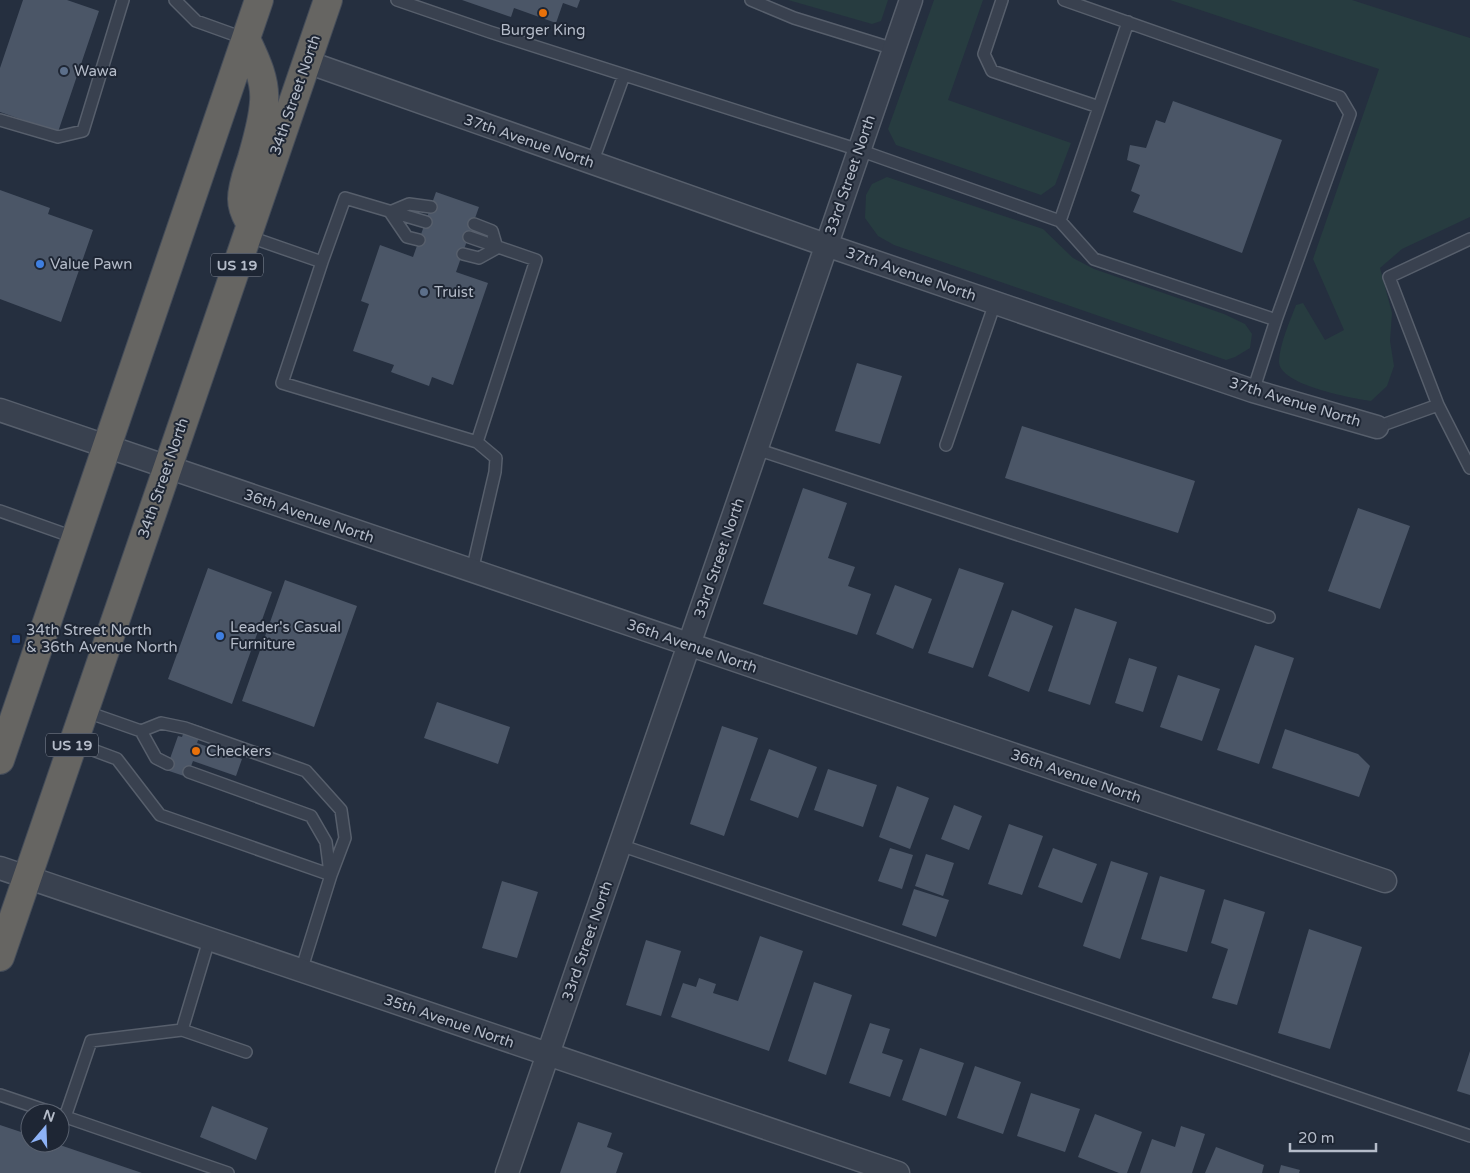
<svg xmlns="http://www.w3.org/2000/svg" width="1470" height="1173" viewBox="0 0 1470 1173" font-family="'Varela Round',sans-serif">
<rect width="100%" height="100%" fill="#252f3f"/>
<path fill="#273c40" d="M 788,0 L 888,0 L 881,21 L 872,24 Z
M 934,0 L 983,0 L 948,100 L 1071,143 L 1055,185 L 1041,195 L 896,145 L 888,129 Z
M 1170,0 L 1352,0 L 1470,38 L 1470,217 L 1402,249 L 1380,268 L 1392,313 L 1390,341 L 1394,366 L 1387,386 L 1371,401 C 1352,398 1278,385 1279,361 C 1280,343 1290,321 1296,305 L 1303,303 L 1325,340 L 1344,330 L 1313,259 L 1379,69 Z
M 887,177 L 1043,229 L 1073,258 L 1094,269 L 1224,314 L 1245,324 L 1252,334 L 1250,348 L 1235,357 L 1226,360 L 894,245 L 878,236 L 865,218 L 866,195 L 872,184 Z"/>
<path fill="#4b5667" d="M 23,0 L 67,0 L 99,11 L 58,132 L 0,112 L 0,68 Z
M 462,0 L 580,0 L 577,8 L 563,3 L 556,23 L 514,8 L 511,17 Z
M 1173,101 L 1282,140 L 1242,253 L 1133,212 L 1140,195 L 1131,191 L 1140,165 L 1127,160 L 1130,145 L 1146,148 L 1156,120 L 1165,123 Z
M 0,190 L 50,208 L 48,214 L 93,230 L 61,322 L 0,299 Z
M 436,192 L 479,207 L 456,272 L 488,283 L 453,385 L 432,377 L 429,386 L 391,372 L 394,365 L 353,351 L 369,304 L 361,301 L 380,245 L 413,257 Z
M 857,363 L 902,376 L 880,444 L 835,431 Z
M 1022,426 L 1195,481 L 1178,533 L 1005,478 Z
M 803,488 L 847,503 L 828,558 L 855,567 L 848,586 L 871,594 L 857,635 L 763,604 Z
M 1358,508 L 1410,526 L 1380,609 L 1328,591 Z
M 208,568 L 272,592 L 232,704 L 168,679 Z
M 959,568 L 1004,583 L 973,668 L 928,653 Z
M 285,580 L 357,606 L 314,727 L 242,701 Z
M 895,585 L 932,599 L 913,649 L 876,634 Z
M 1075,608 L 1117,622 L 1090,705 L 1048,691 Z
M 1012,610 L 1053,626 L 1029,692 L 988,676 Z
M 1255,645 L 1294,658 L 1259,764 L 1217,750 Z
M 1129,658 L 1157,667 L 1143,712 L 1115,703 Z
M 1178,675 L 1220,689 L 1202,741 L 1160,727 Z
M 437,702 L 510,727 L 498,764 L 424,738 Z
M 187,722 L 203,727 L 197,743 L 242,759 L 236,776 L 193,761 L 187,777 L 166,770 L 178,736 L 182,737 Z
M 722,726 L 758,738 L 724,836 L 690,824 Z
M 1285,729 L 1358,754 L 1370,766 L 1359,797 L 1272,768 Z
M 769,749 L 817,767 L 798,818 L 750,800 Z
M 828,769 L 877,785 L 863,827 L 814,810 Z
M 897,786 L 929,798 L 910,849 L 879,837 Z
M 954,805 L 982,816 L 969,850 L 941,839 Z
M 1009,824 L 1043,836 L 1022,895 L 988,884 Z
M 890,848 L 913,855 L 902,889 L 878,881 Z
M 1053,848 L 1097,864 L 1082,903 L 1038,887 Z
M 926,854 L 954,863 L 943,896 L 915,886 Z
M 1111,861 L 1148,873 L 1120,959 L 1083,946 Z
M 1160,876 L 1205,890 L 1187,952 L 1141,939 Z
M 502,881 L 538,892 L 517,958 L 482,948 Z
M 914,889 L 949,900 L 936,937 L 902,925 Z
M 1224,899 L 1265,912 L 1237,1005 L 1212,998 L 1228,949 L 1211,943 Z
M 1309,929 L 1362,947 L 1330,1049 L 1278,1033 Z
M 760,936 L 803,951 L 769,1051 L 671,1017 L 683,983 L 696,987 L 699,978 L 716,984 L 713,993 L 738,1001 Z
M 646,940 L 681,951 L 661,1016 L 626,1005 Z
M 814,982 L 852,995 L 826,1075 L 788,1061 Z
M 870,1023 L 890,1029 L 882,1053 L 903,1060 L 890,1097 L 849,1083 Z
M 920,1048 L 964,1063 L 946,1116 L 902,1100 Z
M 1470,1051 L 1470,1095 L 1457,1091 Z
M 975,1066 L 1021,1082 L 1003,1134 L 957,1118 Z
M 1031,1093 L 1080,1109 L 1065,1152 L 1017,1136 Z
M 212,1106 L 268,1128 L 256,1160 L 200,1137 Z
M 1095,1114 L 1142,1132 L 1127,1173 L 1119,1173 L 1078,1157 Z
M 578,1122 L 612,1133 L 607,1147 L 623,1153 L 616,1173 L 560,1173 Z
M 0,1125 L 30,1135 L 30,1143 L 54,1143 L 142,1173 L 0,1173 Z
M 1181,1126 L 1205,1134 L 1192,1173 L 1140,1173 L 1152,1139 L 1175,1147 Z
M 1216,1147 L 1264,1165 L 1262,1173 L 1205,1173 Z
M 1281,1165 L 1300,1170 L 1299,1173 L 1279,1173 Z"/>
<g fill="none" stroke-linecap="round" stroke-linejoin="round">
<g stroke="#575f6c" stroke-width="14">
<path id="service" d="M 175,0 L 196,21 L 246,39
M 397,0 L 490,32 L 859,150 L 1060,221 L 1094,259 L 1276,320 L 1253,391
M 751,0 L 794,18 L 894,49
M 1002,0 L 984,54 L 992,71 L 1099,107 L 1060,221
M 1064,0 L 1340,97 L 1350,114 L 1276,320
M 1099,107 L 1128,22
M 0,120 L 58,137 L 83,131 L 123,0
M 592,163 L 624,75
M 426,222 L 345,198 L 322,262 L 282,383 L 477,442 L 496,458 L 495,472 L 472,571
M 247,236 L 322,262
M 469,237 L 536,260 L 477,442
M 1470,239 L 1389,277 L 1438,405 L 1470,468
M 419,240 L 407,237 L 390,212 L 409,204 L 431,207
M 463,254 L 479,258 L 497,248 L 492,231 L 474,224
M 1377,427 L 1438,405
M 946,445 L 995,303
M 756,449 L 1269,617
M 0,511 L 76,538
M 84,711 L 141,731 L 156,758 L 168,764
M 141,731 L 161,723 L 185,728 L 306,771 L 341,810 L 345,838 L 331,875
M 74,743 L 117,759 L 160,815 L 331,875 L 301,971
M 189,772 L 311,816 L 326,842 L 330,873
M 620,845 L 1470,1136
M 182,1030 L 246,1052
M 0,1095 L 53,1113
M 60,1115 L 228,1173
M 65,1117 L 91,1041 L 182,1030 L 209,940"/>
</g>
<g stroke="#575f6c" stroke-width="25">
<path id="minor" d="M 307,62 L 826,245 L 1253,391 L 1377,427
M 0,410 L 1385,881
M 0,868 L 898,1173
M 507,1173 L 911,0"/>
</g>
<g stroke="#444c59" stroke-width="30">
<path id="trunk" d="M 246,39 C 255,58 266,80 264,102 C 263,120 257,140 252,158 C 248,171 242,185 242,199 C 242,208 245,214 249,221
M 0,760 L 259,0
M 0,957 L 328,0"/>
</g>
<use href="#service" stroke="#39414f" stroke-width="11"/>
<use href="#minor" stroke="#39414f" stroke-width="22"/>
<use href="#trunk" stroke="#666562" stroke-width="28"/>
</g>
<g fill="#e8710a" stroke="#1e2634" stroke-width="2">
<circle cx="543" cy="13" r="5"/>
<circle cx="196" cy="751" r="5"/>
</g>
<g fill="#5c6f8a" stroke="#1e2634" stroke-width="2">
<circle cx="64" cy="71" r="5"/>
<circle cx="424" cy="292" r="5"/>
</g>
<g fill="#3f7fe0" stroke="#1e2634" stroke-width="2">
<circle cx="40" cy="264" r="5"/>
<circle cx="220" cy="636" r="5"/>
</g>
<rect fill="#1a4fb4" stroke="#1e2634" stroke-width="2" x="11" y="634" width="10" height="10" rx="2.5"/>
<g text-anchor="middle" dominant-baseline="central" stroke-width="4" stroke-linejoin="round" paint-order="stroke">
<g fill="#1e2634" stroke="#888f9c" stroke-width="1">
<rect x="211" y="253.5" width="52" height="23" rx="4"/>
<rect x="46" y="733.5" width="52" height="23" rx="4"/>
</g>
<g font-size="14" font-weight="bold" fill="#b5bcc9">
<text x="237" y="265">US 19</text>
<text x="72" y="745">US 19</text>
</g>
<g font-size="15" fill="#b5bcc9" stroke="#1e2634" text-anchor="start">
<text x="543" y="30" text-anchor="middle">Burger King</text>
<text x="74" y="71">Wawa</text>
<text x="50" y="264">Value Pawn</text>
<text x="434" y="292">Truist</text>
<text x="230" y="627">Leader's Casual<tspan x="230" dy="17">Furniture</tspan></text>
<text x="26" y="630">34th Street North<tspan x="26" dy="17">&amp; 36th Avenue North</tspan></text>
<text x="206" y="751">Checkers</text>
</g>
<g font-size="15" fill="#b5bcc9" stroke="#1e2634">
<text transform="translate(295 95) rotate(-71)">34th Street North</text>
<text transform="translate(529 141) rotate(19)">37th Avenue North</text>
<text transform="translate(850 175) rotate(-71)">33rd Street North</text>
<text transform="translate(911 274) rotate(19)">37th Avenue North</text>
<text transform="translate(1295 402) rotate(17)">37th Avenue North</text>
<text transform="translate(163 478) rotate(-71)">34th Street North</text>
<text transform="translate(309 516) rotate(19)">36th Avenue North</text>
<text transform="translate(719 558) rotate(-71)">33rd Street North</text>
<text transform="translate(692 646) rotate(19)">36th Avenue North</text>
<text transform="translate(1076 776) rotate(19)">36th Avenue North</text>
<text transform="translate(587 941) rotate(-71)">33rd Street North</text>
<text transform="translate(449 1021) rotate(19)">35th Avenue North</text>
</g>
</g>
<g transform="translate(45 1128) rotate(19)"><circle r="24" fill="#1e2634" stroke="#5a6270"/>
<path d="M0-4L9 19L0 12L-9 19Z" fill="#8db2f6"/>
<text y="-8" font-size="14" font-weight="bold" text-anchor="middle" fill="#b5bcc9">N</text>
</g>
<path d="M1290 1143v8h86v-8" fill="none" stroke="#b5bcc9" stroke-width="2.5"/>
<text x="1298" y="1143" font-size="15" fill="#b5bcc9" stroke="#1e2634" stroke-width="4" paint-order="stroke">20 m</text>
</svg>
